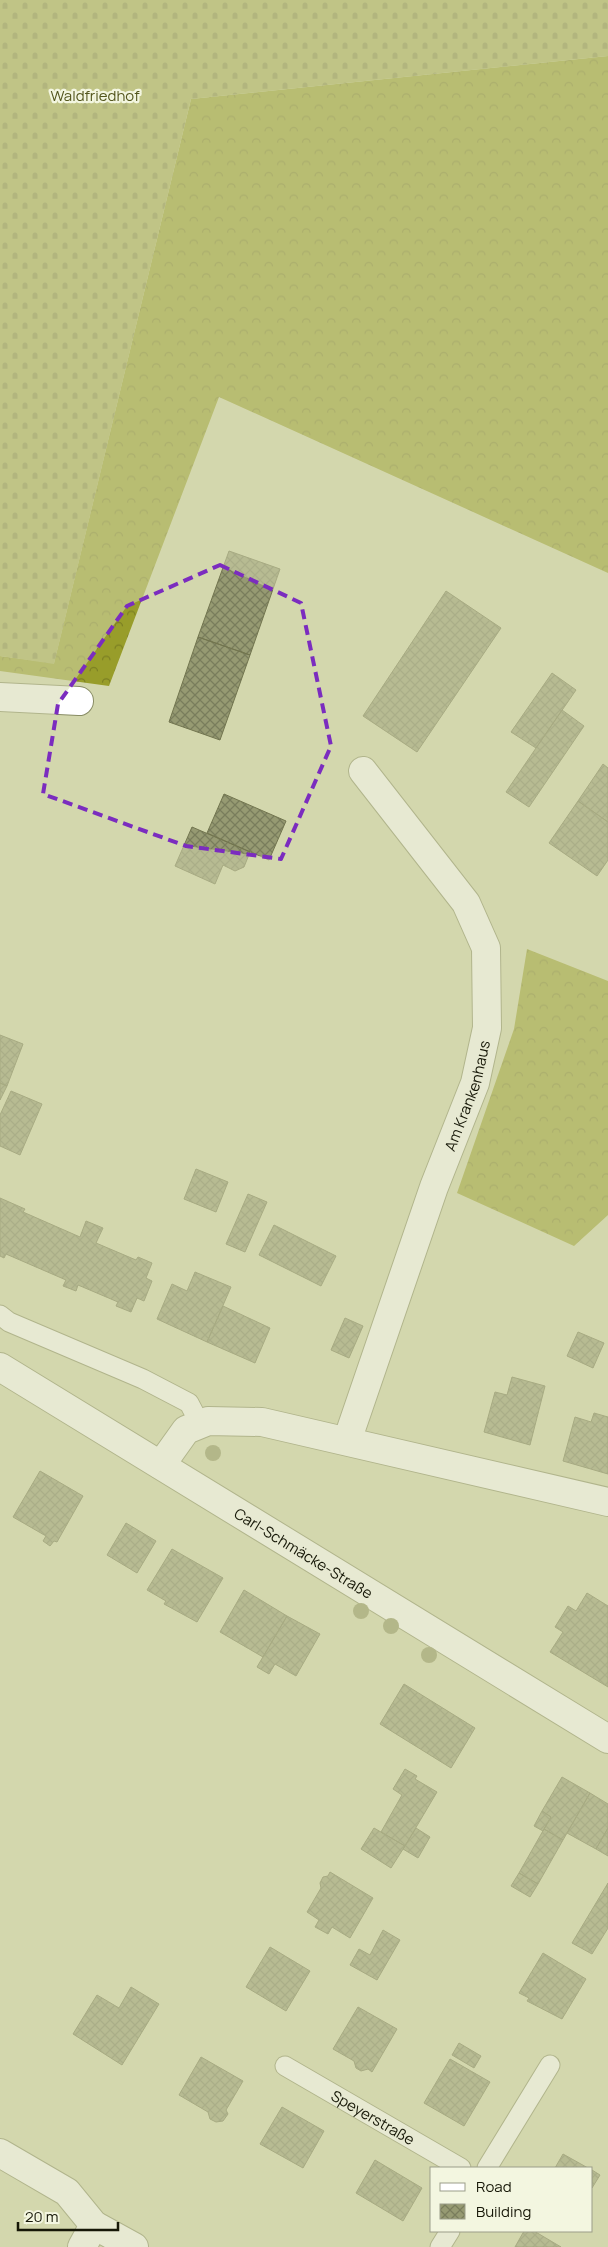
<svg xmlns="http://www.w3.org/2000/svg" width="608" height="2247" viewBox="0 0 608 2247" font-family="Manrope,sans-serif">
<defs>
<pattern id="forest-crowns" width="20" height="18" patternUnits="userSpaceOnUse" patternTransform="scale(1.25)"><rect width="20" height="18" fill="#989d2a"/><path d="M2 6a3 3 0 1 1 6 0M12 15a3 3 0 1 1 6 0" fill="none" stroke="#7b7f22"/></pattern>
<pattern id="cemetery-stones" width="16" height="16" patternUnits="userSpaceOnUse" patternTransform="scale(1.25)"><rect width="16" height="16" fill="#a9ae57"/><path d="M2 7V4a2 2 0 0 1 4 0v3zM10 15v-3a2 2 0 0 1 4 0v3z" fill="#898d46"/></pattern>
<pattern id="building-cross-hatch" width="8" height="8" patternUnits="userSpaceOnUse" patternTransform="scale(1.25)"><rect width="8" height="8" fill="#969a72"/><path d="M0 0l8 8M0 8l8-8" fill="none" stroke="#797d5c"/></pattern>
</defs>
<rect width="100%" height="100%" fill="#d3d7ad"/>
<path fill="url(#forest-crowns)" d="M 608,56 L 608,573 L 219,397 L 109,686 L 0,671 L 0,656 L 54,663 L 191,99 Z
M 527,949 L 608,981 L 608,1215 L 574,1246 L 457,1193 L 514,1029 Z"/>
<path fill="url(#cemetery-stones)" d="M 0,0 L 608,0 L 608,56 L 191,99 L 54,664 L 0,656 Z"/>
<path fill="url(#building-cross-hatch)" stroke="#72754f" d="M 229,551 L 280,569 L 250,655 L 198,637 Z
M 446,591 L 501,628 L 417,752 L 363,716 Z
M 198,637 L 250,655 L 220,740 L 169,722 Z
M 552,673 L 576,690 L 536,748 L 511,732 Z
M 562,710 L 584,726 L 529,807 L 506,792 Z
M 603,764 L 608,768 L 608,822 L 578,801 Z
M 224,794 L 286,821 L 269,860 L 207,833 Z
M 578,801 L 608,822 L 608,860 L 597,876 L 549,843 Z
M 192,827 L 250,852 L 244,867 L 235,871 L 223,865 L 215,884 L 175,866 Z
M 0,1035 L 23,1044 L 7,1086 L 0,1083 Z
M 0,1083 L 7,1086 L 0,1100 Z
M 11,1091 L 42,1104 L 20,1155 L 0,1146 L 0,1115 Z
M 196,1169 L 228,1182 L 216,1212 L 184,1199 Z
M 248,1194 L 267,1202 L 245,1252 L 226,1244 Z
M 0,1198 L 25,1209 L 23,1212 L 80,1237 L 86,1221 L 103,1228 L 96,1243 L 136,1260 L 138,1257 L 152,1263 L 146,1278 L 152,1281 L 144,1301 L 137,1298 L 131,1312 L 116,1306 L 118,1302 L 78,1285 L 76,1291 L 63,1286 L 66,1280 L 6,1254 L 4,1258 L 0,1256 Z
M 274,1225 L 336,1256 L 321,1286 L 259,1255 Z
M 195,1272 L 231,1287 L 207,1342 L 157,1319 L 172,1284 L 187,1291 Z
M 223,1306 L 270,1328 L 255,1363 L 207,1342 Z
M 345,1318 L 363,1326 L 349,1358 L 331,1350 Z
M 578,1332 L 604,1343 L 593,1368 L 567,1356 Z
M 512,1377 L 545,1386 L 530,1445 L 484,1432 L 495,1392 L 507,1395 Z
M 594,1413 L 608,1417 L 608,1474 L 563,1461 L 575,1417 L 591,1422 Z
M 40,1471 L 83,1496 L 57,1542 L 54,1541 L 50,1546 L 43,1541 L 46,1536 L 13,1517 Z
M 126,1523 L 156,1541 L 137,1573 L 107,1555 Z
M 172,1549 L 223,1578 L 197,1622 L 164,1604 L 166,1601 L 147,1590 Z
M 244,1590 L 287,1616 L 263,1657 L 220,1632 Z
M 587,1593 L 608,1606 L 608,1687 L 550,1652 L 563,1632 L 555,1627 L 568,1606 L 576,1611 Z
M 287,1616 L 320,1634 L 296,1676 L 275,1664 L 269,1674 L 257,1667 Z
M 404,1684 L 475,1728 L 451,1768 L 380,1724 Z
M 405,1769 L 417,1776 L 415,1779 L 437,1792 L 405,1846 L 381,1832 L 402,1795 L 393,1789 Z
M 562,1777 L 590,1793 L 563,1840 L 544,1829 L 551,1817 L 542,1811 Z
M 590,1793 L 608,1804 L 608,1828 L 596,1849 L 567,1833 Z
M 542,1811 L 551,1817 L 543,1831 L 534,1826 Z
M 374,1828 L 405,1846 L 391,1868 L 361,1849 Z
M 416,1828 L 430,1837 L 418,1858 L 403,1849 Z
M 608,1828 L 608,1856 L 596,1849 Z
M 544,1829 L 563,1840 L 538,1884 L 519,1873 Z
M 330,1872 L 373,1898 L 350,1938 L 332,1927 L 328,1934 L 315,1927 L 319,1920 L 307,1912 L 321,1888 L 320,1883 L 323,1877 L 328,1876 Z
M 519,1873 L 538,1884 L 530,1897 L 511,1886 Z
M 608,1883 L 608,1928 L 592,1954 L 572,1943 Z
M 383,1930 L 400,1940 L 377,1980 L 350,1965 L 359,1949 L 370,1955 Z
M 270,1947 L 310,1971 L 286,2011 L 246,1987 Z
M 543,1953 L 586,1979 L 562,2019 L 527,2001 L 529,1998 L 519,1993 Z
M 131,1987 L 159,2004 L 122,2065 L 73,2034 L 97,1995 L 119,2008 Z
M 358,2007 L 397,2029 L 372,2072 L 368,2069 L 361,2071 L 356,2068 L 354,2061 L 333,2049 Z
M 459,2043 L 481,2056 L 474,2068 L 452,2055 Z
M 201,2057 L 243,2081 L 226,2110 L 228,2114 L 223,2121 L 216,2122 L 210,2119 L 208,2112 L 179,2095 Z
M 450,2059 L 490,2082 L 464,2126 L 424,2103 Z
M 282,2107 L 324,2131 L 303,2168 L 260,2144 Z
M 563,2154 L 588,2168 L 555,2168 Z
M 375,2160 L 422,2188 L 403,2221 L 356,2193 Z
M 592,2170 L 600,2175 L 592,2188 Z
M 524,2231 L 534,2231 L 561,2247 L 515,2247 Z"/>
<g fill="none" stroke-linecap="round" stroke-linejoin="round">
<g stroke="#888c64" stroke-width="21">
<g id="lane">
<path d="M 0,1315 L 9,1322 L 143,1379 L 189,1403 L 200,1424"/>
<path id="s1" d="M 285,2066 L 461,2168"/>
<path d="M 487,2168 L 550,2065"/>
<path d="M 440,2247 L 450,2231"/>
</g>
</g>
<g stroke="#888c64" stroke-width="30">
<g id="street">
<path d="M 0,697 L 79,701"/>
<path id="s2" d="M 347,1441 L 434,1187 L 475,1083 L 487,1028 L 486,948 L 466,903 L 363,771"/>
<path d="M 161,1465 L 186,1430 L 208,1421 L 262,1422 L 608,1502"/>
<path d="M 0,2153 L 67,2192 L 94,2225 L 134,2247"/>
<path d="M 82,2247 L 94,2225"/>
</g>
</g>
<g stroke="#888c64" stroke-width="30">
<g id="secondary">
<path id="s3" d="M 0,1367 L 608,1739"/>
</g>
</g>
<use href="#lane" stroke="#fff" stroke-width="19"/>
<use href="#street" stroke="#fff" stroke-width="28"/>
<use href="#secondary" stroke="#fff" stroke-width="28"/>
</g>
<g fill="#8d905e">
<circle cx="213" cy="1453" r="8"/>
<circle cx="361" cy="1611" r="8"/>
<circle cx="391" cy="1626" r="8"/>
<circle cx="429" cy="1655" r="8"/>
</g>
<path d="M0 0H608V2247H0ZM 220,565 L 301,603 L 331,746 L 281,859 L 186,846 L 43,794 L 58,704 L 127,606 Z" fill="#d3d7ad" fill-opacity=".55" fill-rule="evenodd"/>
<path fill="none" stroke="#7b2cbf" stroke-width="4" stroke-dasharray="10 6" stroke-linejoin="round" d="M 220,565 L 301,603 L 331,746 L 281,859 L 186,846 L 43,794 L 58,704 L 127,606 Z"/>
<g text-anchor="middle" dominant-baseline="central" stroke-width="4.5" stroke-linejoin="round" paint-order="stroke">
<g font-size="15" fill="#53561d" stroke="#f3f6e0">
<text x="95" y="95">Waldfriedhof</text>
</g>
<g font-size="15" fill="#161707" stroke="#f3f6e0">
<text stroke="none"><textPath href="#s2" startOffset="366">Am Krankenhaus</textPath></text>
<text stroke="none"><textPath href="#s3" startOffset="356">Carl-Schmäcke-Straße</textPath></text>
<text stroke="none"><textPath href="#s1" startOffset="102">Speyerstraße</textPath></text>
</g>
</g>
<rect x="430" y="2167" width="162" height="65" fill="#f3f6e0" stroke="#9b9d89"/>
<rect x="440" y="2183" width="25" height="8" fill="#ffffff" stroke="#9b9d89"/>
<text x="476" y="2192" font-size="15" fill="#161707">Road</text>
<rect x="440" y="2204" width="25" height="15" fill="url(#building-cross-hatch)" stroke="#9b9d89"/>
<text x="476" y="2217" font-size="15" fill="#161707">Building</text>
<path d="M18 2222v8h100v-8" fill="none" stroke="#161707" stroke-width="2.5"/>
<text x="25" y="2222" font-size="15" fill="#161707" stroke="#f3f6e0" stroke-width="4" paint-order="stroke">20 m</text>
</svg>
